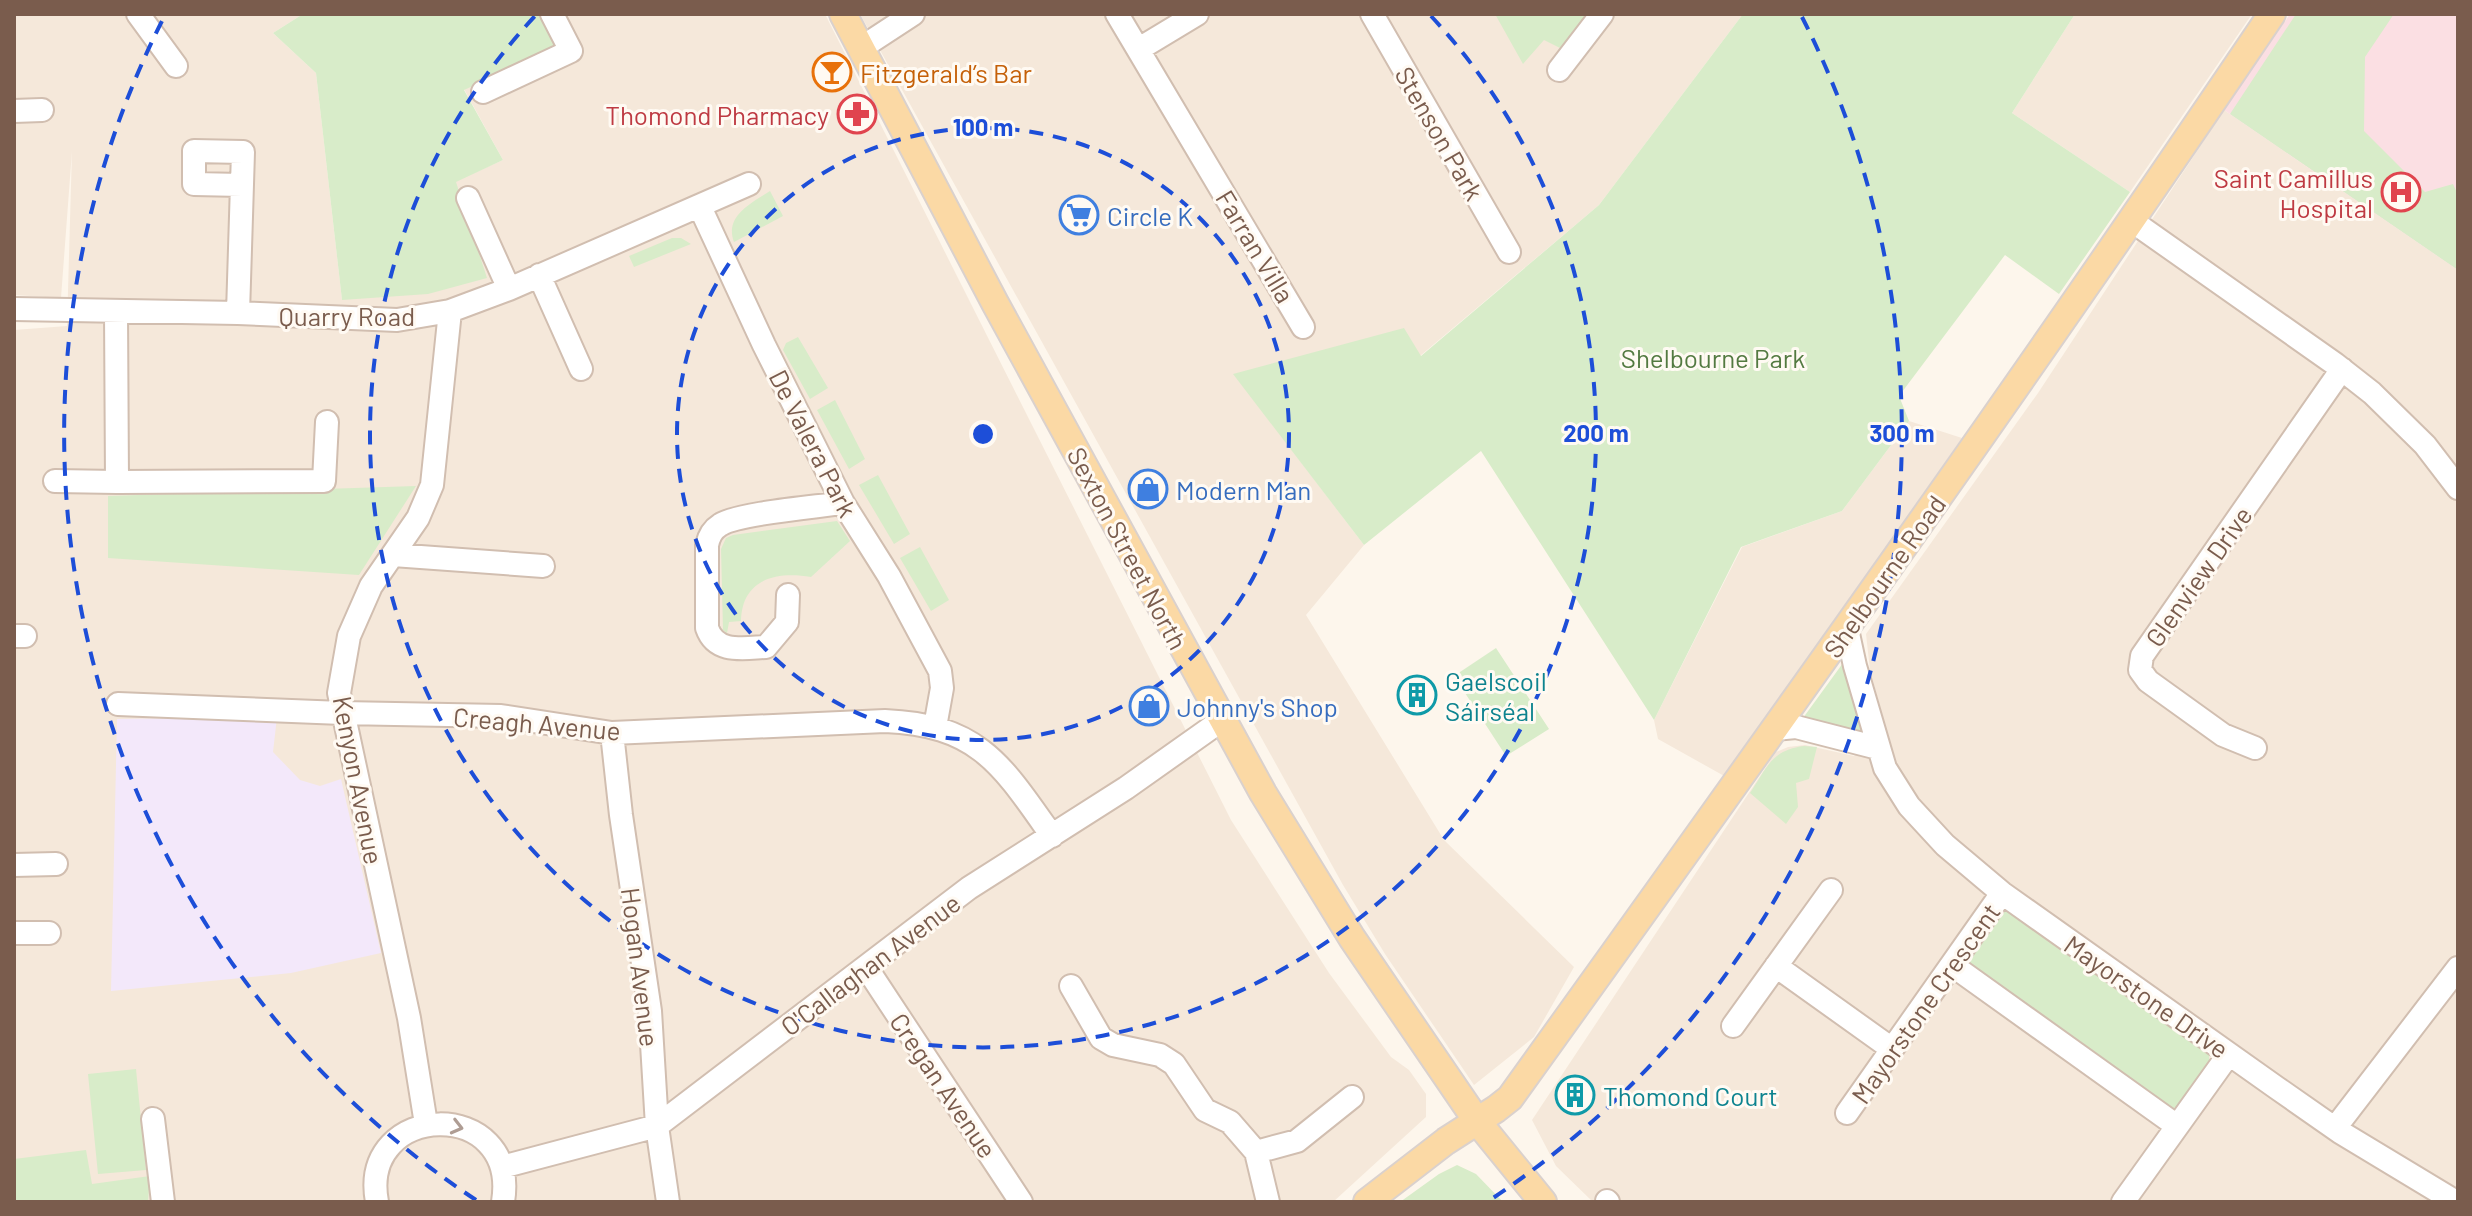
<svg xmlns="http://www.w3.org/2000/svg" width="2472" height="1216" viewBox="0 0 2472 1216" font-family="Barlow,sans-serif">
<rect width="100%" height="100%" fill="#fdf6ec"/>
<path fill="#f5e8da" d="M 14,14 L 303,14 L 273,33 L 316,73 L 342,300 L 456,181 L 503,160 L 464,89 L 558,47 L 543,14 L 825,14 L 1231,820 L 1329,973 L 1391,1057 L 1409,1070 L 1426,1094 L 1426,1117 L 1333,1202 L 14,1202 L 14,330 L 67,326 L 72,151 L 61,298 L 14,295 Z
M 860,14 L 1743,14 L 1599,205 L 1420,356 L 1234,374 L 1364,545 L 1306,615 L 1444,840 L 1574,967 L 1534,1037 L 1474,1085 L 1385,954 L 1343,885 Z
M 2075,14 L 2252,14 L 2130,192 L 2012,113 Z
M 2224,110 L 2458,270 L 2458,1202 L 1593,1202 L 1556,1166 L 1532,1120 L 1776,752 L 1788,747 L 1805,745 L 1854,756 L 1885,725 L 1870,670 L 1866,634 L 2038,393 Z
M 1909,421 L 1962,438 L 1726,777 L 1658,739 L 1654,720 L 1742,547 L 1842,511 Z"/>
<path fill="#f3e8fa" d="M 277,717 L 273,752 L 300,780 L 320,786 L 341,779 L 381,953 L 291,973 L 111,991 L 117,719 Z"/>
<path fill="#fbdfe3" d="M 2290,14 L 2458,14 L 2458,270 L 2224,110 Z"/>
<path fill="#d8ecc9" d="M 303,14 L 543,14 L 558,47 L 464,90 L 503,160 L 456,182 L 487,278 L 428,294 L 342,300 L 316,73 L 273,33 Z
M 1495,14 L 1588,14 L 1560,48 L 1544,40 L 1523,64 Z
M 1743,14 L 2075,14 L 2012,113 L 2130,192 L 2059,294 L 2005,255 L 1899,396 L 1909,421 L 1842,511 L 1741,547 L 1654,720 L 1481,451 L 1364,545 L 1233,374 L 1404,328 L 1421,356 L 1599,205 Z
M 2296,14 L 2394,14 L 2365,57 L 2364,131 L 2425,192 L 2453,184 L 2458,195 L 2458,270 L 2230,114 Z
M 770,191 L 783,216 L 734,242 C 724,216 752,203 770,191 Z
M 672,238 L 681,238 L 691,244 L 634,267 L 629,256 Z
M 798,337 L 828,388 L 810,399 L 783,350 L 786,343 Z
M 835,400 L 865,459 L 849,469 L 817,410 Z
M 878,475 L 910,534 L 894,544 L 859,485 Z
M 416,486 L 359,575 L 108,558 L 108,496 Z
M 837,521 L 850,541 L 811,577 C 776,571 742,579 741,621 L 729,622 L 727,633 L 723,630 L 721,549 L 726,538 L 733,535 Z
M 920,547 L 949,600 L 931,611 L 900,558 Z
M 1496,648 L 1549,729 L 1506,756 L 1454,676 Z
M 1843,663 L 1847,667 L 1864,733 L 1861,736 L 1803,718 Z
M 1804,746 L 1817,747 L 1809,779 L 1796,783 L 1798,807 L 1786,824 L 1750,793 C 1767,768 1771,750 1804,746 Z
M 2011,911 L 2203,1047 L 2209,1055 L 2209,1064 L 2180,1105 L 2174,1108 L 2164,1107 L 1971,968 L 1968,959 L 2001,912 Z
M 136,1069 L 146,1170 L 98,1174 L 88,1074 Z
M 86,1150 L 92,1184 L 150,1176 L 148,1202 L 14,1202 L 14,1159 Z
M 1457,1165 L 1476,1174 L 1503,1202 L 1400,1202 L 1439,1174 Z"/>
<g fill="none" stroke-linecap="round" stroke-linejoin="round">
<g stroke="#d1beb0" stroke-width="26">
<path id="minor" d="M 138,14 L 176,66
M 1117,14 L 1303,327
M 1372,14 L 1509,252
M 861,48 L 913,14
M 1139,49 L 1197,14
M 1559,70 L 1602,14
M 483,92 L 571,51 L 552,14
M 14,111 L 42,110
M 468,198 L 509,289
M 700,207 L 764,345 L 843,503 L 889,576 L 940,671 L 942,688 L 935,727
M 2132,221 L 2335,364 L 2372,393 L 2425,445 L 2458,488
M 539,275 L 581,369
M 14,309 L 238,313 L 397,320 L 450,311 L 509,289 L 749,184
M 116,312 L 117,482 L 324,481 L 327,422
M 238,313 L 243,152 L 194,151 L 194,184 L 242,185
M 55,481 L 117,482
M 393,555 L 543,566
M 788,595 L 787,622 L 766,647 C 743,648 716,654 707,628 L 707,545 C 709,536 712,530 720,525 C 738,513 817,507 843,503
M 1847,629 L 1855,666 L 1885,768 L 1909,806 L 1945,845 L 2002,893 L 2277,1088 L 2340,1132 L 2456,1202
M 14,636 L 25,636
M 118,704 L 342,713 L 501,716 L 612,733 L 885,721 C 979,725 1002,765 1052,836
M 1775,729 L 1796,727 L 1878,748
M 612,733 L 621,815 L 650,1011 L 657,1126 L 668,1202
M 2255,748 L 2223,735 L 2148,681 L 2140,670 L 2142,656 L 2342,369
M 14,865 L 56,864
M 14,933 L 49,933
M 1952,965 L 2177,1126
M 1776,966 L 1892,1049
M 866,967 L 1021,1202
M 1071,986 L 1101,1038 L 1113,1045 L 1160,1055 L 1174,1064 L 1205,1110 L 1230,1122 L 1256,1152 L 1268,1202
M 1733,1026 L 1831,890
M 1847,1113 L 2002,893
M 153,1119 L 163,1202
M 426,1124 L 409,1018 L 339,693 L 349,636 L 371,586 L 418,518 L 432,485 L 450,311
M 2335,1128 L 2458,968
M 1256,1152 L 1297,1141 L 1352,1097
M 502,1167 L 657,1126 L 969,888 L 1126,788 L 1222,720
M 1607,1201 L 1608,1202
M 377,1202 C 358,1101 520,1096 503,1202
M 2123,1202 L 2229,1054"/>
</g>
<g stroke="#dad1cd" stroke-width="30">
<path id="major" d="M 843,14 L 995,303 L 1263,793 L 1352,938 L 1477,1121 L 1543,1202
M 1367,1202 L 1446,1141 L 1496,1109 L 1510,1098 C 1768,739 2025,380 2272,14"/>
</g>
<use href="#minor" stroke="#fff" stroke-width="22"/>
<use href="#major" stroke="#fbd9a5" stroke-width="26"/>
</g>
<defs><path id="oneway-chevron" d="M-2-3.5L2.5 0L-2 3.5" fill="none" stroke-width="1.6" stroke-linecap="round" stroke-linejoin="round" transform="scale(2)"/></defs>
<use stroke="#af9d94" href="#oneway-chevron" transform="translate(457 1127) rotate(14)"/>
<g fill="none" stroke="#1d4ed8" stroke-width="4" stroke-dasharray="14 10">
<circle cx="983" cy="434" r="306"/>
<path d="M1431 16A613 613 0 1 1 535 16"/>
<path d="M476 1200A919 919 0 0 1 164 17M1802 17A919 919 0 0 1 1490 1200"/>
</g>
<defs>
<g id="bar-ring" transform="scale(2)"><circle r="9.5" fill="#fffaf3" stroke="#e8710a" stroke-width="1.5"/><path d="M-6-5H6L.8 .8V4.5H3.5V6h-7V4.5H-.8V.8Z" fill="#e8710a"/></g>
<g id="pharmacy-ring" transform="scale(2)"><circle r="9.5" fill="#fffaf3" stroke="#e0444e" stroke-width="1.5"/><path d="M-2-6h4v4h4v4h-4v4h-4v-4h-4v-4h4Z" fill="#e0444e"/></g>
<g id="hospital-ring" transform="scale(2)"><circle r="9.5" fill="#fffaf3" stroke="#e0444e" stroke-width="1.5"/><path d="M-5-5h3v3.5h4V-5h3V5h-3V1.5h-4V5h-3Z" fill="#e0444e"/></g>
<g id="supermarket-ring" transform="scale(2)"><circle r="9.5" fill="#fffaf3" stroke="#3f7fe0" stroke-width="1.5"/><path d="M-6-5.5h2.5l.6 2H6L4.5 2H-2.5L-4.4-4H-6ZM-1.5 3.2a1.3 1.3 0 1 0 .1 0ZM3 3.2a1.3 1.3 0 1 0 .1 0Z" fill="#3f7fe0"/></g>
<g id="shop-ring" transform="scale(2)"><circle r="9.5" fill="#fffaf3" stroke="#3f7fe0" stroke-width="1.5"/><path d="M-5-2.5h2.3a2.7 3.5 0 0 1 5.4 0H5L5.5 6h-11ZM-1.5-2.5h3a1.5 2.3 0 0 0-3 0Z" fill="#3f7fe0"/></g>
<g id="building-ring" transform="scale(2)"><circle r="9.5" fill="#fffaf3" stroke="#0f9aa8" stroke-width="1.5"/><path d="M-4-6H4V6H1V3H-1V6H-4ZM-2.5-4.3h1.7v1.8h-1.7ZM.8-4.3h1.7v1.8H.8ZM-2.5-1h1.7V.8h-1.7ZM.8-1h1.7V.8H.8Z" fill="#0f9aa8"/></g>
</defs>
<g fill-rule="evenodd">
<use href="#bar-ring" x="832" y="72"/>
<use href="#pharmacy-ring" x="857" y="114"/>
<use href="#hospital-ring" x="2401" y="192"/>
<use href="#supermarket-ring" x="1079" y="215"/>
<use href="#shop-ring" x="1148" y="489"/>
<use href="#building-ring" x="1417" y="695"/>
<use href="#shop-ring" x="1149" y="706"/>
<use href="#building-ring" x="1575" y="1095"/>
</g>
<g text-anchor="middle" dominant-baseline="central" stroke-width="6" stroke-linejoin="round" paint-order="stroke">
<g font-size="26" fill="#c56008" stroke="#fffaf3" text-anchor="start">
<text x="860" y="72">Fitzgerald’s Bar</text>
</g>
<g font-size="26" fill="#be3a42" stroke="#fffaf3" text-anchor="end">
<text x="829" y="114">Thomond Pharmacy</text>
<text x="2373" y="177">Saint Camillus<tspan x="2373" dy="30">Hospital</tspan></text>
</g>
<g font-size="26" fill="#7a5c4d" stroke="#fffaf3">
<text transform="translate(1440 133) rotate(60)">Stenson Park</text>
<text transform="translate(1256 246) rotate(59)">Farran Villa</text>
<text x="347" y="315">Quarry Road</text>
<text transform="translate(814 443) rotate(63)">De Valera Park</text>
<text transform="translate(1128 548) rotate(62)">Sexton Street North</text>
<text transform="translate(1884 576) rotate(-55)">Shelbourne Road</text>
<text transform="translate(2198 576) rotate(-55)">Glenview Drive</text>
<text transform="translate(537 723) rotate(5)">Creagh Avenue</text>
<text transform="translate(359 780) rotate(79)">Kenyon Avenue</text>
<text transform="translate(870 964) rotate(-37)">O'Callaghan Avenue</text>
<text transform="translate(641 967) rotate(83)">Hogan Avenue</text>
<text transform="translate(2147 996) rotate(35)">Mayorstone Drive</text>
<text transform="translate(1925 1003) rotate(-55)">Mayorstone Crescent</text>
<text transform="translate(944 1085) rotate(56)">Cregan Avenue</text>
</g>
<g font-size="26" fill="#366cbe" stroke="#fffaf3" text-anchor="start">
<text x="1107" y="215">Circle K</text>
<text x="1176" y="489">Modern Man</text>
<text x="1177" y="706">Johnny's Shop</text>
</g>
<g font-size="26" fill="#537a41" stroke="#fffaf3">
<text x="1713" y="357">Shelbourne Park</text>
</g>
<g font-size="26" fill="#0d838f" stroke="#fffaf3" text-anchor="start">
<text x="1445" y="680">Gaelscoil<tspan x="1445" dy="30">Sáirséal</tspan></text>
<text x="1603" y="1095">Thomond Court</text>
</g>
</g>
<circle cx="983" cy="434" r="12" fill="#1d4ed8" stroke="#fffaf3" stroke-width="4"/>
<g font-size="24" text-anchor="middle" font-weight="bold" fill="#1d4ed8" stroke="#fffaf3" stroke-width="6" stroke-linejoin="round" paint-order="stroke">
<text x="983" y="136">100 m</text>
<text x="1596" y="442">200 m</text>
<text x="1902" y="442">300 m</text>
</g>
<rect width="2472" height="1216" fill="none" stroke="#7a5c4d" stroke-width="32"/>
</svg>
